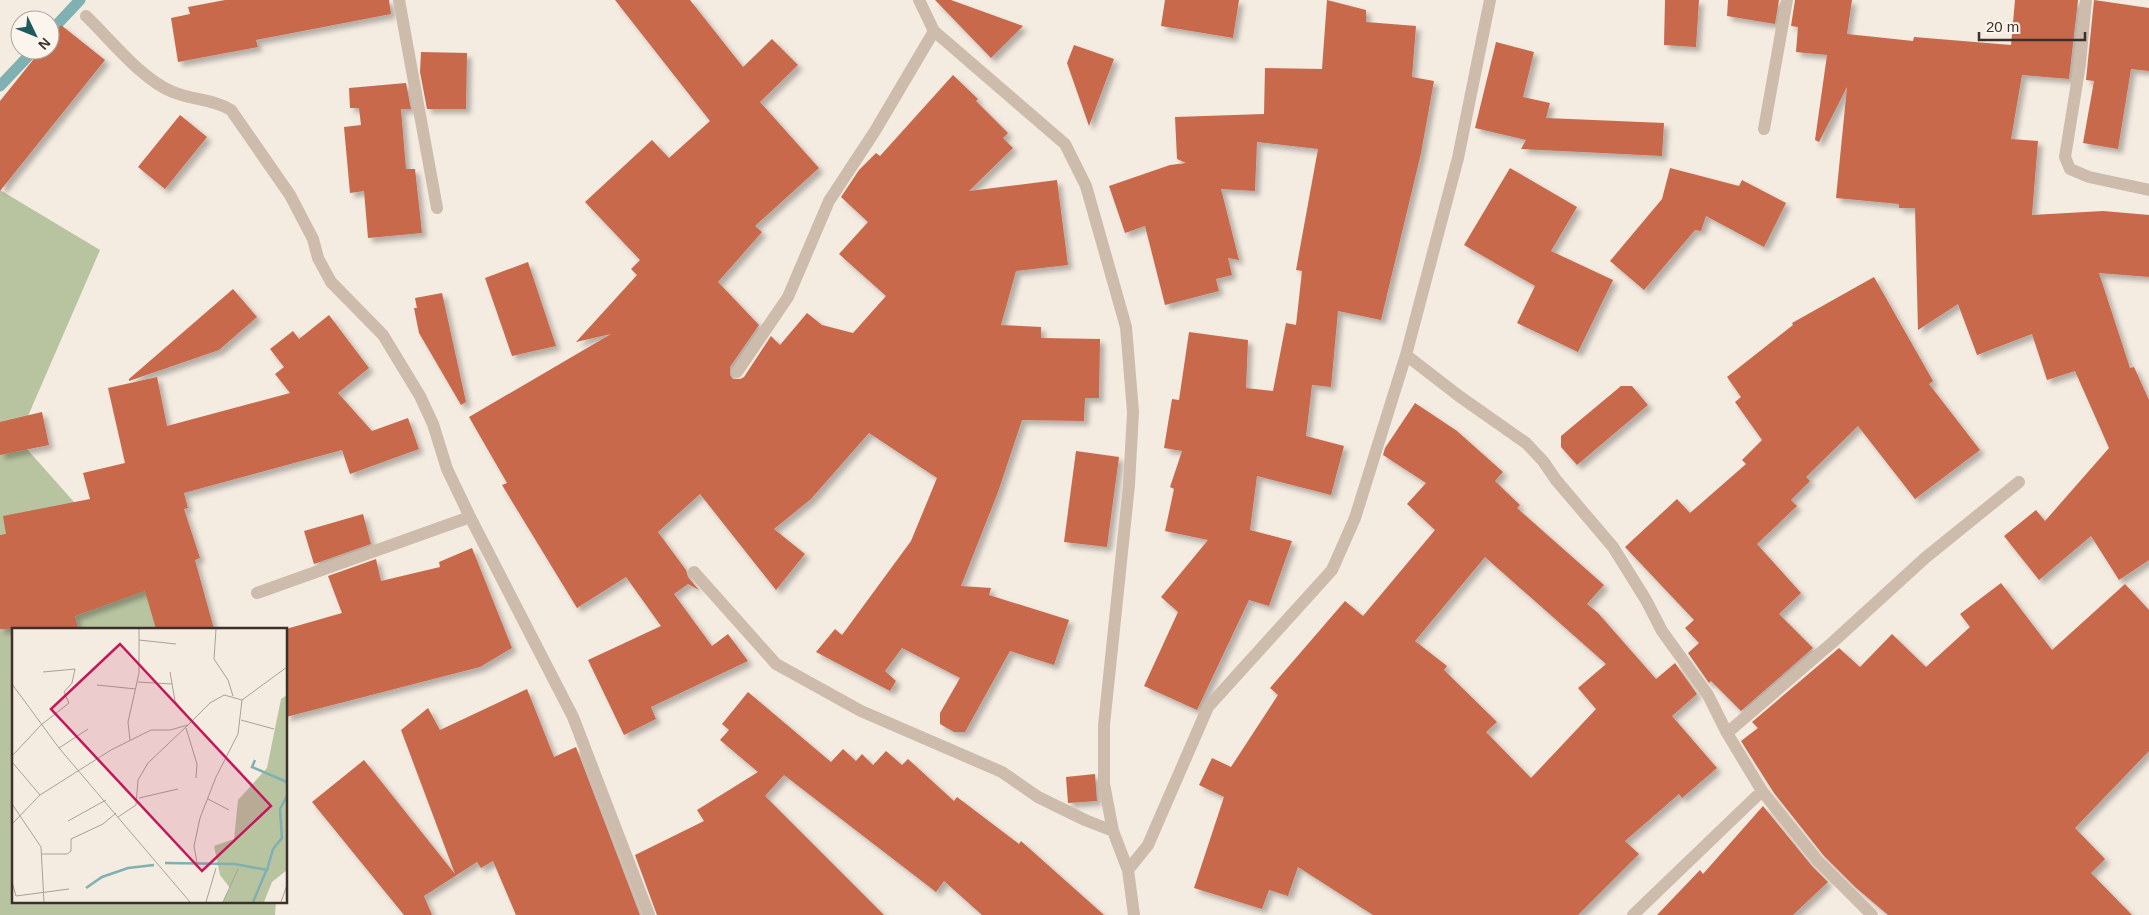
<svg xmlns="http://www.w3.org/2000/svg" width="2149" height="915" viewBox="0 0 2149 915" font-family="Helvetica,sans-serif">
<defs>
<filter id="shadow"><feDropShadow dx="4.5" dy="4.5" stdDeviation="2.5" flood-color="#0004"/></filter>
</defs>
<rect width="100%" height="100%" fill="#f4ebe1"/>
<path fill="#b8c4a0" d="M 0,190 L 100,250 L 18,439 L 187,629 L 14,629 L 14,901 L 276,901 L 275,915 L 0,915 Z"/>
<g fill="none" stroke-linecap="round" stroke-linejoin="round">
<path stroke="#7fb0b2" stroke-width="11" d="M 50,32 L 80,0
M 0,86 L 34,50"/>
</g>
<path fill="#c8694b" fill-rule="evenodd" filter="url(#shadow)" d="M 225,0 L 389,0 L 391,14 L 256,40 L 258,47 L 178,62 L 171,18 L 190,14 L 188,7 Z
M 615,0 L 690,0 L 743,67 L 772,39 L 798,65 L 760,102 L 819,168 L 755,226 L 762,232 L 718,282 L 759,325 L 730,367 L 730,375 L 733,379 L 740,379 L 744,377 L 771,336 L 780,345 L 807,313 L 822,325 L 853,333 L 886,296 L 839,254 L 868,222 L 841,197 L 859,170 L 876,153 L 880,156 L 953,75 L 978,99 L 976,101 L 1008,133 L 1003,138 L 1013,148 L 969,191 L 1057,180 L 1068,265 L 1016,271 L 1001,325 L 1041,327 L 1041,338 L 1100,339 L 1099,398 L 1085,398 L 1084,421 L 1022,420 L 998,492 L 961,586 L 991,588 L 989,595 L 1069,620 L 1054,665 L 1010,651 L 965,732 L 954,732 L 940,724 L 940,713 L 960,678 L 902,648 L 885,671 L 896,681 L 890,691 L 816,652 L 835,629 L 842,635 L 911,541 L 937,478 L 869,433 L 811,499 L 774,529 L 805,554 L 776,590 L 700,494 L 658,532 L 686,570 L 688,577 L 699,590 L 688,584 L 674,594 L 712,646 L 728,634 L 748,661 L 651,707 L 656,719 L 624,735 L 588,660 L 661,626 L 626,577 L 577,608 L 502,485 L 507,483 L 469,417 L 611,334 L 576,342 L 637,275 L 631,269 L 640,260 L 585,202 L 652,140 L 669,158 L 710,121 Z
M 935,0 L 951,0 L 1023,26 L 991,58 Z
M 1165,0 L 1239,0 L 1233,38 L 1161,26 Z
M 1327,0 L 1366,10 L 1366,22 L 1416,26 L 1412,77 L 1434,81 L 1421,153 L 1381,320 L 1338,311 L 1331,387 L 1312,385 L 1306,436 L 1344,446 L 1331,495 L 1257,476 L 1250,530 L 1292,541 L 1269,606 L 1249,600 L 1197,710 L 1144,686 L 1178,612 L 1161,597 L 1208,540 L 1165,531 L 1174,489 L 1170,487 L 1182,451 L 1164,448 L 1172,399 L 1179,400 L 1189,332 L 1248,340 L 1246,388 L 1273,391 L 1286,323 L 1296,325 L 1302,271 L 1296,270 L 1318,149 L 1257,142 L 1255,191 L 1221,189 L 1239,260 L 1228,258 L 1232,275 L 1216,279 L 1219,291 L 1165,305 L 1145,226 L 1125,233 L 1109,186 L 1170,165 L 1186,163 L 1177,159 L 1175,117 L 1264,114 L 1265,68 L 1322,69 Z
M 1665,0 L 1699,0 L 1696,47 L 1664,45 Z
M 1728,0 L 1779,0 L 1775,24 L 1727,16 Z
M 1795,0 L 1852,0 L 1847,34 L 1913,41 L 1914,37 L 2011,45 L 2015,0 L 2078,0 L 2069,79 L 2022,75 L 2011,139 L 2038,141 L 2032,215 L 2103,211 L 2149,215 L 2149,277 L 2099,273 L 2130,368 L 2134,367 L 2149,400 L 2149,560 L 2119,580 L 2091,536 L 2039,580 L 2004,536 L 2036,510 L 2045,521 L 2109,448 L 2075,371 L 2047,380 L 2032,334 L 1977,355 L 1958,304 L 1918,330 L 1915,208 L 1899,208 L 1899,204 L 1836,198 L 1847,87 L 1819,142 L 1815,140 L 1827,55 L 1796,52 L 1798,27 L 1791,26 Z
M 2094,0 L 2149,8 L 2149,71 L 2131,69 L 2118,149 L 2083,143 L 2094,81 L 2086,80 Z
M 61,25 L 105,60 L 0,191 L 0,101 L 41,50 L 50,50 L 50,39 Z
M 1496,42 L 1534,52 L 1523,97 L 1550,103 L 1546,118 L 1664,123 L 1662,156 L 1521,149 L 1526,140 L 1475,128 Z
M 1074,45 L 1114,59 L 1089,126 L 1067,63 Z
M 421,52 L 467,53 L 466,109 L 427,109 L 420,72 Z
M 406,83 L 411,109 L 401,109 L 406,169 L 415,169 L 422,233 L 368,238 L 364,191 L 350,193 L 344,127 L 361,125 L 359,108 L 350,108 L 349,88 Z
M 180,115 L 207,137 L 165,189 L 138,167 Z
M 1510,168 L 1577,207 L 1551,251 L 1613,280 L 1578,352 L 1517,323 L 1535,286 L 1464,245 Z
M 1670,168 L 1739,186 L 1742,180 L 1786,203 L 1764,247 L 1706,216 L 1701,231 L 1695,230 L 1644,290 L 1610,261 L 1662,199 Z
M 528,262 L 556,346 L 512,356 L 485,278 Z
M 1874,277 L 1933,381 L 1929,384 L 1980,450 L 1915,499 L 1858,426 L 1806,477 L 1810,481 L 1791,500 L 1797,506 L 1757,544 L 1801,593 L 1779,614 L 1813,648 L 1741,711 L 1711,681 L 1709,683 L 1688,653 L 1699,643 L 1685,628 L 1694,620 L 1625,547 L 1677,499 L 1690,513 L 1746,464 L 1742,460 L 1762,440 L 1735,402 L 1741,397 L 1727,377 L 1793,325 L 1792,323 Z
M 233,289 L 257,317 L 219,350 L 129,381 L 129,379 Z
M 442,293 L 466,402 L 461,405 L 419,333 L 414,308 L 417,308 L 415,298 Z
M 329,315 L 369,368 L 338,393 L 372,431 L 408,418 L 419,449 L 350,474 L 342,450 L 184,493 L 188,508 L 184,509 L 200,558 L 195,560 L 214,629 L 156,629 L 145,591 L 75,616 L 78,629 L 0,629 L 0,535 L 6,534 L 3,516 L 90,499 L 83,473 L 125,463 L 108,388 L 157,377 L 167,426 L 290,393 L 275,374 L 284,367 L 270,349 L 293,331 L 299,339 Z
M 1621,386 L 1632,386 L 1648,405 L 1577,465 L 1561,447 L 1561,436 Z
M 1415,403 L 1457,431 L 1503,472 L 1495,481 L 1520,505 L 1517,508 L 1604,585 L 1587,604 L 1598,613 L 1656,679 L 1675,663 L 1697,694 L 1672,716 L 1717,768 L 1682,798 L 1679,794 L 1625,841 L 1639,854 L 1578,915 L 1373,915 L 1298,867 L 1288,896 L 1269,890 L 1262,909 L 1194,888 L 1224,797 L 1199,785 L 1212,758 L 1231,767 L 1278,695 L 1270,688 L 1345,601 L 1363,616 L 1435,530 L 1407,504 L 1426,483 L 1383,455 L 1385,448 ZM 1485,557 L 1606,664 L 1578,688 L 1596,709 L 1531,778 L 1486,732 L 1497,722 L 1444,670 L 1447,666 L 1415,641 Z
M 42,412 L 49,445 L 0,455 L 0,422 Z
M 1076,451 L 1119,457 L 1107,547 L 1064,542 Z
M 363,514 L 371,544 L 314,564 L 304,531 Z
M 472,548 L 512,648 L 480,667 L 286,717 L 286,629 L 342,613 L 328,576 L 376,559 L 381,581 L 440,567 L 439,562 Z
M 2001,583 L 2052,650 L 2125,584 L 2149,610 L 2149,751 L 2075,828 L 2105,859 L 2091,873 L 2132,915 L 1888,915 L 1855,887 L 1824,856 L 1774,793 L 1741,741 L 1758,728 L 1752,722 L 1839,648 L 1860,667 L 1892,634 L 1926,667 L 1970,627 L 1960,614 Z
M 527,689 L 554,757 L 576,747 L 640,915 L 516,915 L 493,861 L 481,868 L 477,862 L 424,896 L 432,915 L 404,915 L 312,802 L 364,760 L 455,874 L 401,730 L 428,708 L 440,730 Z
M 748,692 L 831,762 L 843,749 L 856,761 L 862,754 L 873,765 L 886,751 L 902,765 L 908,759 L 954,801 L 957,797 L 1019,844 L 1021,841 L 1104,915 L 982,915 L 944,881 L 936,892 L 784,775 L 765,796 L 884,915 L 657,915 L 635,855 L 704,821 L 697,810 L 758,772 L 720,740 L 729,730 L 722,724 Z
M 1095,774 L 1097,801 L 1068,803 L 1066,777 Z
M 1763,806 L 1812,866 L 1828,882 L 1793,915 L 1657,915 L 1700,870 L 1703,874 Z"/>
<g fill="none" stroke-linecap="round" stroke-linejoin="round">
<path stroke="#cdbbac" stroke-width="12" d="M 399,0 L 437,208"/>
<path stroke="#cdbbac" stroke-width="12" d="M 919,0 L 934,31 L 1065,144 L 1086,186 L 1126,327 L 1133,412 L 1129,485 L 1104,725 L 1104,784 L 1113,831 L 1128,870
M 2086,0 L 2080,64 L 2065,157 L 2070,169 L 2089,177 L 2149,190
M 86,16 C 110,39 143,81 173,92 C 192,100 213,99 231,110 L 290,195 L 313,239 L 318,258 L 331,282 L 383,335 L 420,396 L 433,424 L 447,469 L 470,517 L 573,717 L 649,915
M 1764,129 L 1787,0
M 1406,355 L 1459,396 L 1526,443 L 1543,461 L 1556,480 L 1613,547 L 1646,600 L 1662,631 L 1708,695 L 1727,733 L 1762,791 L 1818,861 L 1872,915
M 737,372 L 788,297 L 829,201 L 875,131 L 934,31
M 694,572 L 776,664 L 861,711 L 1002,772 L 1038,797 L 1085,820 L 1113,831
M 257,593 L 470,517
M 1727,733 L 1833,642 L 1925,558 L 2019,482
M 1134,915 L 1128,870 L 1148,845 L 1208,707 L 1332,570 L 1355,518 L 1406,355 L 1458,158 L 1490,0
M 1633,915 L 1762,791"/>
</g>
<g transform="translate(12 628)">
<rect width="275" height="275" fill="#f4ebe1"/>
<path d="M 275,67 L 275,242 L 260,254 L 252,274 L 211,274 L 218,260 L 208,247 L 202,218 L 222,211 L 226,172 L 255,140 L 269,71 Z" fill="#b8c4a0"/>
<path fill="none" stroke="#7fb0b2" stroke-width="2.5" d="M 243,132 L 240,139 L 275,154M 153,235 L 223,236 L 255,242 L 261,221 L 270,210 L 268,181 L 275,168M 74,260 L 90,249 L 116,240 L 142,237M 241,274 L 254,243"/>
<path fill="none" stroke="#aaa098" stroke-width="1" d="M 204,1 L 202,31 L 216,52 L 221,68M 127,12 L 164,16M 158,44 L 163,73 L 180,93M 126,54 L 160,56M 0,56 L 47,120 L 178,274M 85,57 L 124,61M 229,92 L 262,101M 174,100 L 185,136 L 184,150M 118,112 L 116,94 L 127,45 L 127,1M 47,120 L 76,101M 0,128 L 29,97 L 57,75 L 52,64 L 60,55 L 63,41 L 31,44M 0,134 L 28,167M 127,170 L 166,161M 196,171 L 217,182M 0,176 L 29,219 L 32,274M 106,189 L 124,177 L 126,152 L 136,135 L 176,97M 56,193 L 94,172M 0,196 L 28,167 L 99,122 L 139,102 L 158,102 L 176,97 L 198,75 L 212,67 L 230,72 L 275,39M 30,226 L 55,226 L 59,223 L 59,211 L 91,196 L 104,185M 185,235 L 182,218 L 188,190 L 204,149 L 226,106 L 230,72M 0,254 L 4,268 L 57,261M 194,274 L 204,240M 211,274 L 226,241M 269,274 L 275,257"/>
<path fill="#c2185b" fill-opacity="0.15" stroke="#c2185b" stroke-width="2.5" d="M 108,16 L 259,178 L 190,243 L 39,81 Z"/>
<rect width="275" height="275" fill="none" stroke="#3b302b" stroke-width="2.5"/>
</g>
<g transform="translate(35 35) rotate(133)"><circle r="24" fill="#fbf5ee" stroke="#aea6a0"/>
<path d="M0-4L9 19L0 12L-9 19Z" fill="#1f5a5e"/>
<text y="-8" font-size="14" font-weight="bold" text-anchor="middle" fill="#3b302b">N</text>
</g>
<path d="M1979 32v8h106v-8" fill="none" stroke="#3b302b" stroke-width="2.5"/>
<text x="1986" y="32" font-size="15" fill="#3b302b" stroke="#fbf5ee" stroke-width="4" paint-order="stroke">20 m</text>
</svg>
